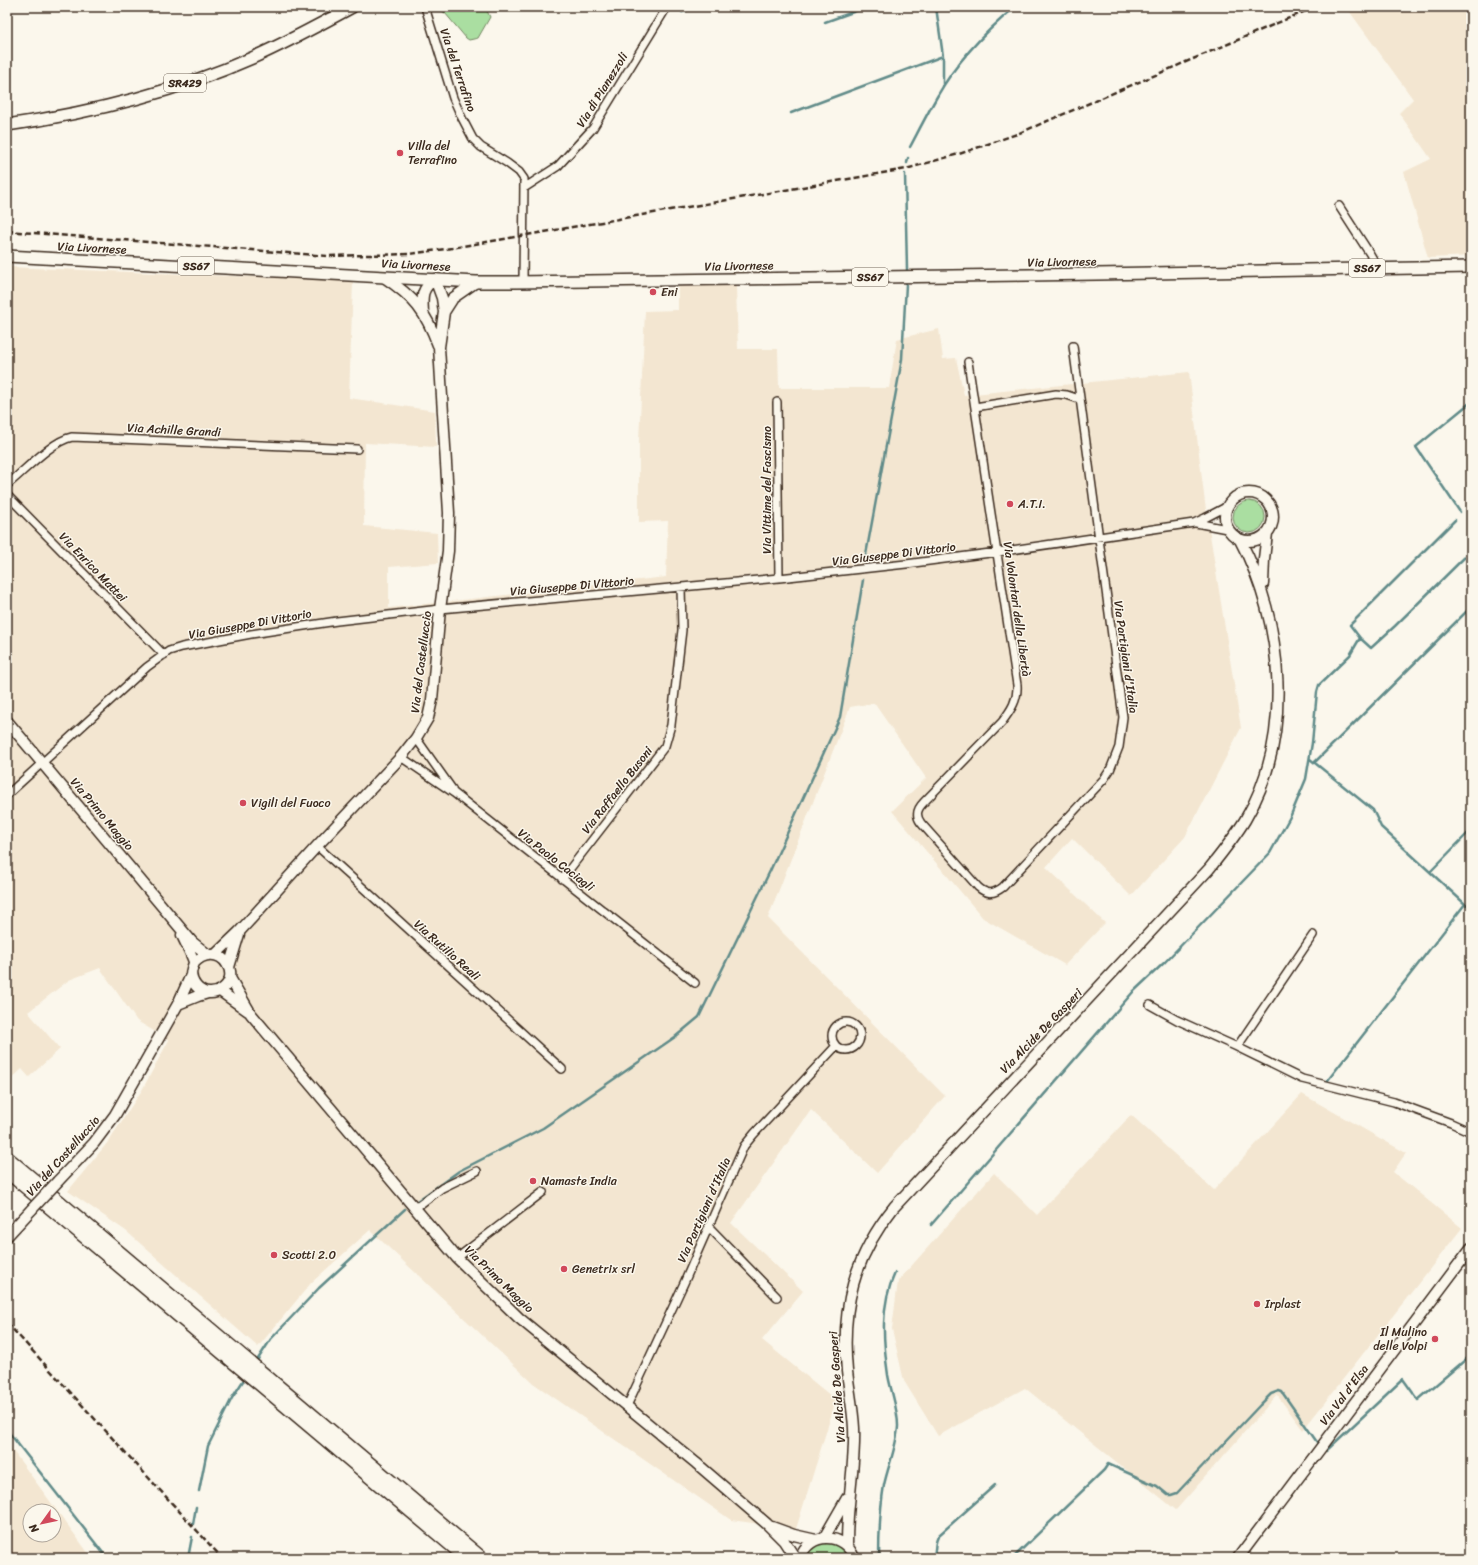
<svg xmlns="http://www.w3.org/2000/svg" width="1478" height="1565" viewBox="0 0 1478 1565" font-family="Sriracha,sans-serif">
<rect width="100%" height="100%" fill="#fbf7ec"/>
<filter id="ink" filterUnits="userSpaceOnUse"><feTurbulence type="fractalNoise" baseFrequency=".025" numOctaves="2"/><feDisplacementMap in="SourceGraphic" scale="8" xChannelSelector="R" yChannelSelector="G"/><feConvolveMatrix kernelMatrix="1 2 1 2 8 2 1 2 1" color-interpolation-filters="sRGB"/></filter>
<g filter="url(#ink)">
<path fill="#f3e6d1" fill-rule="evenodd" d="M 1350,7 L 1471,7 L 1471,256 L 1428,258 L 1404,172 L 1431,159 L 1399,113 L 1413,99 L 1347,8 Z
M 7,267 L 353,281 L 349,398 L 435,411 L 436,447 L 365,443 L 364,526 L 437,533 L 438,563 L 389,567 L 389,608 L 666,577 L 668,521 L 639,522 L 639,441 L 645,311 L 678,310 L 678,286 L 736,286 L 738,349 L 778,349 L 779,388 L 889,388 L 897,339 L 939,329 L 943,359 L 956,358 L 964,395 L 1189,372 L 1205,503 L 1241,728 L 1185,837 L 1131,896 L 1072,838 L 1046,867 L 1105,923 L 1065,965 L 983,918 L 892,811 L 926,778 L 874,703 L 850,707 L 768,918 L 945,1096 L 877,1173 L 811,1110 L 731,1223 L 803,1291 L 762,1340 L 836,1400 L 796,1529 L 731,1520 L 533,1383 L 370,1230 L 311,1283 L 258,1347 L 126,1231 L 68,1191 L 108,1142 L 142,1090 L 169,1040 L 137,1021 L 100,968 L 69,980 L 28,1012 L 60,1049 L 29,1077 L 22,1069 L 7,1083 Z
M 1302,1094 L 1406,1153 L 1393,1172 L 1462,1228 L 1303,1430 L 1277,1395 L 1176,1510 L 1025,1388 L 938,1436 L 904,1381 L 892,1329 L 898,1281 L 994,1173 L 1037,1215 L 1131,1115 L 1214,1190 Z
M 7,1443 L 92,1558 L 7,1558 ZM 30,1511 L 54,1511 L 54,1535 L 30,1535 Z"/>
<path fill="#aadea1" stroke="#728460" d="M 436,7 L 485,7 L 490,17 L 478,38 L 469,40 L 466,38 L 445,13 Z
M1233 517a16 16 0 1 1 32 0a16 16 0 1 1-32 0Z
M 830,1542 L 845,1550 L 849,1558 L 805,1558 C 812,1546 816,1543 830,1542 Z"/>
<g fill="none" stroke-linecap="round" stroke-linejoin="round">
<path stroke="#618b89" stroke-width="2.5" d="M 936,7 L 943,56 L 943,86
M 682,12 L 694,7
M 825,22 L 867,7
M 791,113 L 943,56
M 910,147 C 919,130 928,112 938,95 C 957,61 985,32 1015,7
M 907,163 L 908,158
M 905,174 L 907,270
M 1460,512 L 1416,447 L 1471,402
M 1455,520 L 1350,625 L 1360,638 L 1371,648 L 1395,626 L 1471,551
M 865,560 L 902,359 L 906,284
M 1310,759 L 1373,810 L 1381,827 L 1465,904 L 1471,906
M 1315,762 L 1471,607
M 1430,872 L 1471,830
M 1328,1080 L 1465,904
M 417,1201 L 459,1171 L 543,1128 L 675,1037 L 699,1017 L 770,871 L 840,717 L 863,580
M 931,1225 L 1133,992 L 1165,962 L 1270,853 L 1291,815 L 1306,779 L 1312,743 L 1317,692 L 1319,685 L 1350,655 L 1360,638
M 258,1359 L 271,1339 L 319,1288 L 405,1209
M 7,1430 L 107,1558
M 1326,1451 L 1403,1379 L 1418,1400 L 1471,1355
M 199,1491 L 208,1446 L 232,1398 L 243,1381
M 193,1524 L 196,1507
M 188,1558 L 192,1537
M 879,1558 C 879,1534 880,1509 884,1485 C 888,1466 897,1446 898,1426 C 898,1409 891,1392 888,1375 C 883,1341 880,1305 895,1273
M 933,1558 C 937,1550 933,1544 939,1535 L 995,1485
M 1013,1558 L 1104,1470 L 1108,1464 L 1157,1486 L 1168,1495 L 1171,1495 L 1177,1493 L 1260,1405 L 1271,1394 L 1279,1391 L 1282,1392 L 1319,1445"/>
<g stroke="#3b2a1e" stroke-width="10">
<path id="street" d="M 425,7 L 453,98 L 462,118 L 473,139 L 481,147 L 507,163 L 519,172 L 524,179 L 523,282
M 524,188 L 558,166 L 593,128 L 667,7
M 1339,206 L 1370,254 L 1378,268
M 968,362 L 1017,685 C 1018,700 1011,710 1002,722 L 924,802 C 917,809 915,815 921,823 L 978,887 C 987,895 994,894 1003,887 L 1104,779 L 1110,770 L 1119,747 L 1123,717 L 1073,346
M 777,402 L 779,578
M 975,407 L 1056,394 L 1067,395 L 1079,399
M 7,485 C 24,471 52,441 72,437 L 357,449
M 7,495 L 164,655
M 1196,523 L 1227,529
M 416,738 L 452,789
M 401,757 L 454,793 L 695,983
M 7,795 L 147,667 L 169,651 L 182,647 L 251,634 L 337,621 L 440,609 L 779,578 L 906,564 L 998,552 L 1194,523 L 1205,518 L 1226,507
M 317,846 L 562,1069
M 562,879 L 665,746 L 671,725 L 682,630 L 681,587
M 1313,935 L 1237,1047 L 1302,1079 L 1394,1102 L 1451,1123 L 1471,1132
M 1150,1005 L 1177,1020 L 1237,1047
M832 1036a14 14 0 1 1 28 0a14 14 0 1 1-28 0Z
M 414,1209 L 442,1188 L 477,1171
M 708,1226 L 777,1297
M 457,1258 L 543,1192
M 627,1406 L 684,1283 L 744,1146 L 754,1134 L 836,1046"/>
</g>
<g stroke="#3b2a1e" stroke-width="13">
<path id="secondary" d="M 384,277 C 414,297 426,312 438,345
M 444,312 L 453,298 L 476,282
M1225 517a24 24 0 1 1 48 0a24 24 0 1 1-48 0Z
M 1263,584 L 1264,559 L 1267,533
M 7,721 L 192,942 L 207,954
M 182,935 C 184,940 194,959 194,963 C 194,964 192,968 192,969 C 190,975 192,981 196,986 C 211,1004 240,984 227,964 C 219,951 203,953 194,963
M 215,955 L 239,932 L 317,846 L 401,757 L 416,738 L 428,718 L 432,700 L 440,609 L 448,551 L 449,513 L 439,347 L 444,312 L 442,298 L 435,279 C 421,289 422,296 423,312
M 229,967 L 239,934
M 230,978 L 251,1014 L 457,1258 L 519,1318 L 696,1463 L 767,1524 L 784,1541 L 795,1558
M 220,991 L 248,1011
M 178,1004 L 198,996 L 208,993
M 58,1181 L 94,1143 L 115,1115 L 178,1004 L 191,975
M 7,1236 L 32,1209
M 772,1527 L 794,1535 L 816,1540
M 824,1538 L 847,1498
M 847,1546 C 847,1528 848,1511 850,1494 C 852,1472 855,1450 854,1428 C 853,1409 849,1390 847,1371 C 841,1307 854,1257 894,1207 L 1209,869 C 1221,854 1234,838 1245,820 C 1294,738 1284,622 1240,540
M 800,1558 C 809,1531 845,1532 854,1558
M 1238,1558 L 1471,1248"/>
</g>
<g stroke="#3b2a1e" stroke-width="14">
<path id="primary" d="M 7,125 C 91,113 175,92 252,58 C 286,43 319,25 352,7
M 7,256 L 476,282 L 516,282 L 1097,274 L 1471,267"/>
</g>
<g stroke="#3b2a1e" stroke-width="16">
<path id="highway" d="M 7,1158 L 481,1558
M 7,1171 L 467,1558"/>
</g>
<use href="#street" stroke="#fbf7ec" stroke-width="7"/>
<use href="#secondary" stroke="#fbf7ec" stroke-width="10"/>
<use href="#primary" stroke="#fbf7ec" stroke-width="11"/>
<use href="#highway" stroke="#fbf7ec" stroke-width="13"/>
<path stroke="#3b2a1e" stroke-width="2.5" stroke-dasharray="6 3" stroke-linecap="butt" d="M 7,231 L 328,256 L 410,254 L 452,248 L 906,169 L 962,153 L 1017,134 L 1315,7
M 7,1323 L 222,1558"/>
<g stroke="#3b2a1e" stroke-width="13" stroke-linecap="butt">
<path id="secondary-bridge" d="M 32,1209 L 58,1181"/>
</g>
<use href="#secondary-bridge" stroke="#fbf7ec" stroke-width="10"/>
</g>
</g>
<g fill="#d1495b" stroke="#fbf7ec" stroke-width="1.5">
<circle cx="400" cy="153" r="4"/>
<circle cx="653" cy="292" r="4"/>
<circle cx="1010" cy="504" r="4"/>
<circle cx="243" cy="803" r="4"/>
<circle cx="533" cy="1181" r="4"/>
<circle cx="274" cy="1255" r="4"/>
<circle cx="564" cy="1269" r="4"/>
<circle cx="1257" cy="1304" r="4"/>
<circle cx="1435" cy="1339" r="4"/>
</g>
<g text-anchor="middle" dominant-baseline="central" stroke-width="3" stroke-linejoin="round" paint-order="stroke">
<g fill="#fbf7ec" stroke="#75685c" stroke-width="1">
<rect x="164" y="74" width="42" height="18" rx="3"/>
<rect x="178" y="257" width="36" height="18" rx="3"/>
<rect x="1349" y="259" width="36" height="18" rx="3"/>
<rect x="852" y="268" width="36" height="18" rx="3"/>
</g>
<g font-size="11" font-weight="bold" fill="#3b2a1e">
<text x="185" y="83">SR429</text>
<text x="196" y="266">SS67</text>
<text x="1367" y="268">SS67</text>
<text x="870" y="277">SS67</text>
</g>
<g font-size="12" fill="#3b2a1e" stroke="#fbf7ec">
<text transform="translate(458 70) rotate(71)">Via del Terrafino</text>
<text transform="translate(602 90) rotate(-58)">Via di Pianezzoli</text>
<text transform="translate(92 248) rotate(3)">Via Livornese</text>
<text transform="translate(1062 262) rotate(-1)">Via Livornese</text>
<text transform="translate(416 265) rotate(3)">Via Livornese</text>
<text transform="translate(739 266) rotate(-1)">Via Livornese</text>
<text transform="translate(174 430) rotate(3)">Via Achille Grandi</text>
<text transform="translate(767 490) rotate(-90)">Via Vittime del Fascismo</text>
<text transform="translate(894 554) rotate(-7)">Via Giuseppe Di Vittorio</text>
<text transform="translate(93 567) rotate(46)">Via Enrico Mattei</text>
<text transform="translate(572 586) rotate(-5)">Via Giuseppe Di Vittorio</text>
<text transform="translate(1017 609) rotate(82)">Via Volontari della Libertà</text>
<text transform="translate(250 624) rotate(-10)">Via Giuseppe Di Vittorio</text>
<text transform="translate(1126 657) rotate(82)">Via Partigiani d'Italia</text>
<text transform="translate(421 662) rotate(-83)">Via del Castelluccio</text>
<text transform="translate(617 790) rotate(-52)">Via Raffaello Busoni</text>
<text transform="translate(102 814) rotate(50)">Via Primo Maggio</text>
<text transform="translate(556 860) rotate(38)">Via Paolo Caciagli</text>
<text transform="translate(447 950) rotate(42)">Via Rutilio Reali</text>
<text transform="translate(1041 1031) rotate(-46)">Via Alcide De Gasperi</text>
<text transform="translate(63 1156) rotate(-48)">Via del Castelluccio</text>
<text transform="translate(704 1210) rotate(-66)">Via Partigiani d'Italia</text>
<text transform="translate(499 1279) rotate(44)">Via Primo Maggio</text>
<text transform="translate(837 1387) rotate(-94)">Via Alcide De Gasperi</text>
<text transform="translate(1344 1395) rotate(-53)">Via Val d'Elsa</text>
</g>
<g font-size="12" fill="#3b2a1e" stroke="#fbf7ec" text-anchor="start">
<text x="408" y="146">Villa del<tspan x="408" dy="14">Terrafino</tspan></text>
<text x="661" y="292">Eni</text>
<text x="1018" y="504">A.T.I.</text>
<text x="251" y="803">Vigili del Fuoco</text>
<text x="541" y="1181">Namaste India</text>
<text x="282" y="1255">Scotti 2.0</text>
<text x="572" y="1269">Genetrix srl</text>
<text x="1265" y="1304">Irplast</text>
<text x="1427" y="1332" text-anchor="end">Il Mulino<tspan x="1427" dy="14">delle Volpi</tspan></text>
</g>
</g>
<rect width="1478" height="1565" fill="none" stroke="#fbf7ec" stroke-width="24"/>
<rect x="12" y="12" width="1454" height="1541" fill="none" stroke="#3b2a1e" stroke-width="1.5" filter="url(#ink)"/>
<g transform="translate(42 1523) rotate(237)"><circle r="19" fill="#fbf7ec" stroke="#aea59a"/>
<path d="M0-3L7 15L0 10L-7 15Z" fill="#d1495b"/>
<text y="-6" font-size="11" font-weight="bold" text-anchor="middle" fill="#3b2a1e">N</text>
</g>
</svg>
